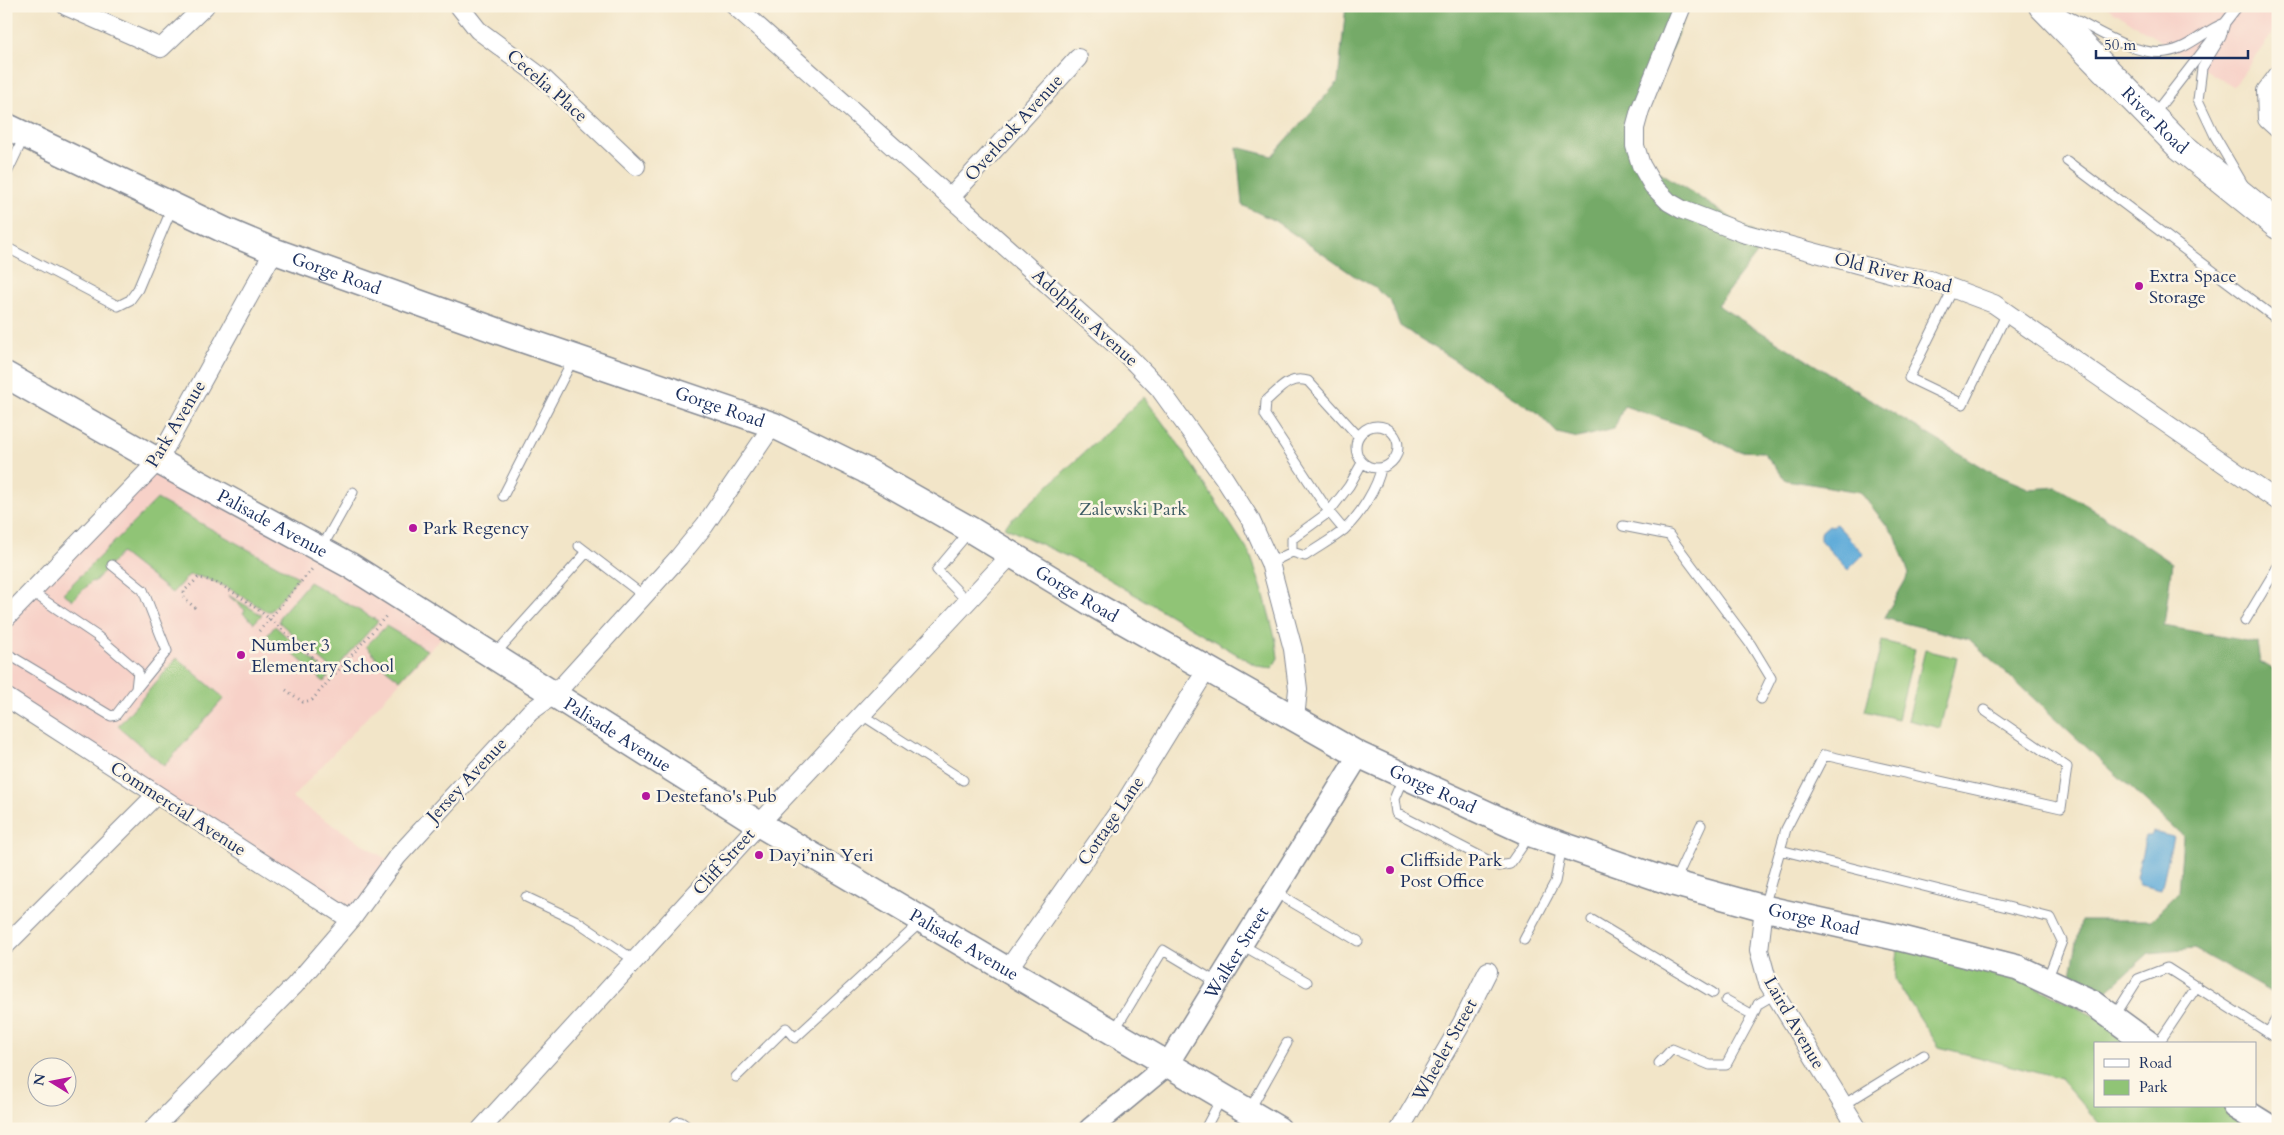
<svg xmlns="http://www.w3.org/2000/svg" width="2284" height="1135" viewBox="0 0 2284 1135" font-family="Cardo,serif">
<rect width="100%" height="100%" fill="#fcf5e5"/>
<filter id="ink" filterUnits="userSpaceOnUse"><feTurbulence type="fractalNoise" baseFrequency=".02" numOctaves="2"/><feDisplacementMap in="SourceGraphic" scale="10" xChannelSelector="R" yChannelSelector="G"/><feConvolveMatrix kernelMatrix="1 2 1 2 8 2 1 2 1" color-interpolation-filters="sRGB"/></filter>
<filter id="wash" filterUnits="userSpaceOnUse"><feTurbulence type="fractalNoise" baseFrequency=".0096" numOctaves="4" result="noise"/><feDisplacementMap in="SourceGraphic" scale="20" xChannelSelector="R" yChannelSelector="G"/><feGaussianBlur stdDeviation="1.12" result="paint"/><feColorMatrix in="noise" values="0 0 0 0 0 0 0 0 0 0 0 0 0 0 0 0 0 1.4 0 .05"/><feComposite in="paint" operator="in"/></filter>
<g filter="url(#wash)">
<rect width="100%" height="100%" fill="#f2e5c8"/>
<path fill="#f7d1c8" d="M 2105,6 L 2278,6 L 2278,26 L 2233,87 Z
M 158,461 L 450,628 L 292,798 L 392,863 L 351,920 L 6,697 L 6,618 Z"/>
<path fill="#90c476" stroke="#567a6a" d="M 1144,397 L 1179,445 L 1250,554 L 1264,595 L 1276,641 L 1278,658 L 1272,668 L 1257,666 L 1079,562 L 1004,527 Z
M 157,499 L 298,577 L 271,611 L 266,611 C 241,596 218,578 189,575 L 172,593 L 121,553 L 94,582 L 92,581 L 73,600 L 63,593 Z
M 309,582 L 378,621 L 334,671 L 279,622 L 280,616 Z
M 228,595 L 262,615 L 254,623 L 243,613 L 245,610 Z
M 275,626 L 329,675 L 324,682 L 278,640 L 275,643 L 267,636 Z
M 386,626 L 427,650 L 400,680 L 386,669 L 366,646 Z
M 1882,641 L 1915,649 L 1898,719 L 1865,711 Z
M 1925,650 L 1957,658 L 1940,728 L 1908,720 Z
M 177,658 L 224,698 L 164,766 L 118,726 Z
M 1899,938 L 1976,956 L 2149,1044 L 2095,1044 L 2095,1106 L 2235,1106 L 2272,1129 L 2104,1129 L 2061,1079 L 1939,1047 L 1895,980 Z"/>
<path fill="#74aa67" stroke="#486c62" d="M 1346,6 L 1689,6 L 1629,152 L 1767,241 L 1717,305 L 1988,471 L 2030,489 L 2056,487 L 2087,505 L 2172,563 L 2164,626 L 2257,643 L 2260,662 L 2278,673 L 2278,989 L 2274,994 L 2194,949 L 2149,953 L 2093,1003 L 2068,990 L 2081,920 L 2151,920 L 2179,892 L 2183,836 L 1969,639 L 1884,618 L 1909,574 L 1896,537 L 1860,492 L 1786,480 L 1763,452 L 1737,451 L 1696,430 L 1624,406 L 1614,429 L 1578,438 L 1557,433 L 1537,412 L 1400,326 L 1390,300 L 1373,286 L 1356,277 L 1275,221 L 1242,205 L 1237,147 L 1272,156 L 1338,82 Z"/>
<path fill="#61acd9" stroke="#3e6e9c" d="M 1836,524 L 1864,554 L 1848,570 L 1820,540 L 1820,533 L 1829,525 L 1832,526 Z
M 2153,832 L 2173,837 L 2161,890 L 2140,885 L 2136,878 L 2146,836 L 2151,836 Z"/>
</g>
<g filter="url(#ink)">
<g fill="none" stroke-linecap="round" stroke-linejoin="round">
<g stroke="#868a93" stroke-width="11">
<path id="service" d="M 2066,15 C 2094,28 2135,57 2166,52 C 2189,49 2205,30 2225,23
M 2225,23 L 2221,37 L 2202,68 L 2198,100 L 2215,136 L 2243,184
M 2154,114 L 2238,6
M 2067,161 L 2278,320
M 6,175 L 24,137
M 6,247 L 118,306 L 130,300 L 138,289 L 172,208
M 1954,287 L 1909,378 L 1963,404 L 2007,313
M1356 447a21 21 0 1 1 42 0a21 21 0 1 1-42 0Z
M 503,496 L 573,359
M 1623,526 L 1669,535 L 1751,645 L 1771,678 L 1761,699
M 1344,530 L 1329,512 L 1265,415 L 1266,401 C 1279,390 1289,375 1308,381 L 1358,436
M 579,546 L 644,596
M 321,549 L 353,492
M 1292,552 L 1292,539 L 1329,512 L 1349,486 L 1362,463
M 1270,563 L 1292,552 L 1305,556 C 1318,547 1333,539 1345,529 C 1359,516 1378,487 1381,468
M 112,565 L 143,590 L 167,651 L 136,689
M 967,601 L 937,570 L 969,532
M 2245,621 L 2278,566
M 6,653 L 111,716 L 116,715 L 136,689 L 138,671 L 97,636 L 32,592
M 495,654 L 587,552
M 862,715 L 963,780
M 1403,778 L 1394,799 L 1396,813 L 1499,866 L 1510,864 L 1530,835
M 1780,850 L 2051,918 L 2062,941 L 2047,980
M 1675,881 L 1701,825
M 1275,892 L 1358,941
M 526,897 L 575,920 L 634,960
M 1764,907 L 1786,829 L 1824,755 L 2061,808 L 2067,767 L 1984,710
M 1592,920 L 1713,993
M 1524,940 L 1555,882 L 1562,846
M 1242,945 L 1307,982
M 1726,1000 L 1753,1015 L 1758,1004 L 1775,994
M 2114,1017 L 2138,979 L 2167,968 L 2278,1039
M 1114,1031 L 1163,950 L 1218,983
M 2268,1033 L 2278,1016
M 2158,1044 L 2197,986
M 1659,1063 L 1672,1049 L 1710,1065 L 1726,1065 L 1753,1015
M 736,1077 L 786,1028 L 795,1038 L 921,922
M 1843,1105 L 1924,1055
M 1249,1111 L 1287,1043
M 1205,1129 L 1222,1097"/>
</g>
<g stroke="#868a93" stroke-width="20">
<path id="minor" d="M 66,6 L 161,48 L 205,6
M 459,6 L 478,30 L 544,79 L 636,166
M 735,6 L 1126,354 L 1159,388 L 1224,478 L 1250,519 L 1270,563 L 1293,649 L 1298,689 L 1295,719
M 1682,6 L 1640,110 L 1635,128 L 1635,146 L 1641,165 L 1653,186 L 1669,202 L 1683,210 L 1743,233 L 1894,274 L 1930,280 L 1994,304 L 2278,501
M 2278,75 L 2266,91 L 2267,119 L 2278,129
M 951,197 L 1078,58
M 6,618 L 158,461 L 274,251
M 6,697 L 351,920
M 1764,908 L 1759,950 L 1768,983 L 1858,1129
M 6,945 L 156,795
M 1008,969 L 1124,804 L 1207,669
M 679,1126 L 683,1129
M 153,1129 L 295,985 L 351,920 L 397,857 L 530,712 L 555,694 L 679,557 L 705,525 L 773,425
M 481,1129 L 759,824 L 1011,555
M 1400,1129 L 1462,1023 L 1488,971"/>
</g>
<g stroke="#868a93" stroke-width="24">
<g id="tertiary">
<path id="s1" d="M 1090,1129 L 1167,1065 L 1359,755"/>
</g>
</g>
<g stroke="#868a93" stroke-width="28">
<g id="secondary">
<path id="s2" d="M 6,126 L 224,230 L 274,251 L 512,336 L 773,425 L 865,470 L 971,530 L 1093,604 L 1359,755 L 1531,834 L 1673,883 L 1764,908 L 1899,938 L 2018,968 L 2093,1003 L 2149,1044"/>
<path id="s3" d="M 6,375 L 158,461 L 351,566 L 759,824 L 1278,1129"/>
<path d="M 2235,1106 L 2272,1129"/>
</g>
</g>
<g stroke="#868a93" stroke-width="30">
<g id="primary">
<path id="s4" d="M 2043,6 L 2178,144 L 2278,225"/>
</g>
</g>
<path stroke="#868a93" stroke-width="3" stroke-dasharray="1 4" stroke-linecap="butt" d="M 195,608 L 184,598 L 184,591 L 198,578 C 236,581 304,650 333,676
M 259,631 L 312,569
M 286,690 L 303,702 L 312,700 L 387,615"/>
<use href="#service" stroke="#fff" stroke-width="9"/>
<use href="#minor" stroke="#fff" stroke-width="18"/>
<use href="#tertiary" stroke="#fff" stroke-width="21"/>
<use href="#secondary" stroke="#fff" stroke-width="25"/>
<use href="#primary" stroke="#fff" stroke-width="28"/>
</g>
</g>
<g fill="#b5179e" stroke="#fcf5e5" stroke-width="2">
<circle cx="2139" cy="286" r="5"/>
<circle cx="413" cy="528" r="5"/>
<circle cx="241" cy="655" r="5"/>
<circle cx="646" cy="796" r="5"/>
<circle cx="759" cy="855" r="5"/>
<circle cx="1390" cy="870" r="5"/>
</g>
<g text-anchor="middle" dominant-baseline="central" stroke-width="5" stroke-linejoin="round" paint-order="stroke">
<g font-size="18" fill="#1b2f5e" stroke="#fcf5e5">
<text transform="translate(547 86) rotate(41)">Cecelia Place</text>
<text stroke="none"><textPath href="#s4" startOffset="160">River Road</textPath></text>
<text transform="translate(1014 128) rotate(-48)">Overlook Avenue</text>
<text transform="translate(1893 273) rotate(14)">Old River Road</text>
<text stroke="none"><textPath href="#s2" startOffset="362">Gorge Road</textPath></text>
<text transform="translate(1085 318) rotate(42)">Adolphus Avenue</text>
<text stroke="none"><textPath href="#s2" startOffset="768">Gorge Road</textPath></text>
<text transform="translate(176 424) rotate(-59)">Park Avenue</text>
<text stroke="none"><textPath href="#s3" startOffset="305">Palisade Avenue</textPath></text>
<text stroke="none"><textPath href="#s2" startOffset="1172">Gorge Road</textPath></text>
<text stroke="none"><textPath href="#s3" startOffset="710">Palisade Avenue</textPath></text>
<text transform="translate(467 780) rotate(-47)">Jersey Avenue</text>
<text stroke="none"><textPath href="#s2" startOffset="1578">Gorge Road</textPath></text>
<text transform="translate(178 809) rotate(33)">Commercial Avenue</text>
<text transform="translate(1111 821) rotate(-56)">Cottage Lane</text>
<text transform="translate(724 862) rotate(-48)">Cliff Street</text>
<text stroke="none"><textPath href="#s2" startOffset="1982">Gorge Road</textPath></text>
<text stroke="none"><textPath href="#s3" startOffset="1115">Palisade Avenue</textPath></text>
<text stroke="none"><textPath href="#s1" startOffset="232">Walker Street</textPath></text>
<text transform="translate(1794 1023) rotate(60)">Laird Avenue</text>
<text transform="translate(1445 1050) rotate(-61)">Wheeler Street</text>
</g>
<g font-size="18" fill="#1b2f5e" stroke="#fcf5e5" text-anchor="start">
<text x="2149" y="276">Extra Space<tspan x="2149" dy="21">Storage</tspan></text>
<text x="423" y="528">Park Regency</text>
<text x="251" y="645">Number 3<tspan x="251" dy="21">Elementary School</tspan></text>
<text x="656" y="796">Destefano's Pub</text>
<text x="769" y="855">Dayi’nin Yeri</text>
<text x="1400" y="860">Cliffside Park<tspan x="1400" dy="21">Post Office</tspan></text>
</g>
<g font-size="18" fill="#3e5c65" stroke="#fcf5e5">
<text x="1133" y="509">Zalewski Park</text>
</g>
</g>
<rect width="2284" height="1135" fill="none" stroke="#fcf5e5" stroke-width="25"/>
<rect x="2094" y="1042" width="162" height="65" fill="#fcf5e5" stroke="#a2a6af"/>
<rect x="2104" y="1059" width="25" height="8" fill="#ffffff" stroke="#a2a6af"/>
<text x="2139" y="1068" font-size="15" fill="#1b2f5e">Road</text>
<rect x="2104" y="1080" width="25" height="15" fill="#90c476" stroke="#a2a6af"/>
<text x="2139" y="1092" font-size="15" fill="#1b2f5e">Park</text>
<g transform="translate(52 1082) rotate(280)"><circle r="24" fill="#fcf5e5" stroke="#a2a6af"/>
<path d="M0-4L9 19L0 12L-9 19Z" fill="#b5179e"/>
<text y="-8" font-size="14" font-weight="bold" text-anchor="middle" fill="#1b2f5e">N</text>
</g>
<path d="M2096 50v8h152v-8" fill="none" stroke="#1b2f5e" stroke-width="2.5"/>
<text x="2104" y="50" font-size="15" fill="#1b2f5e" stroke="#fcf5e5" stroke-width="4" paint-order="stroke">50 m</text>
</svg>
